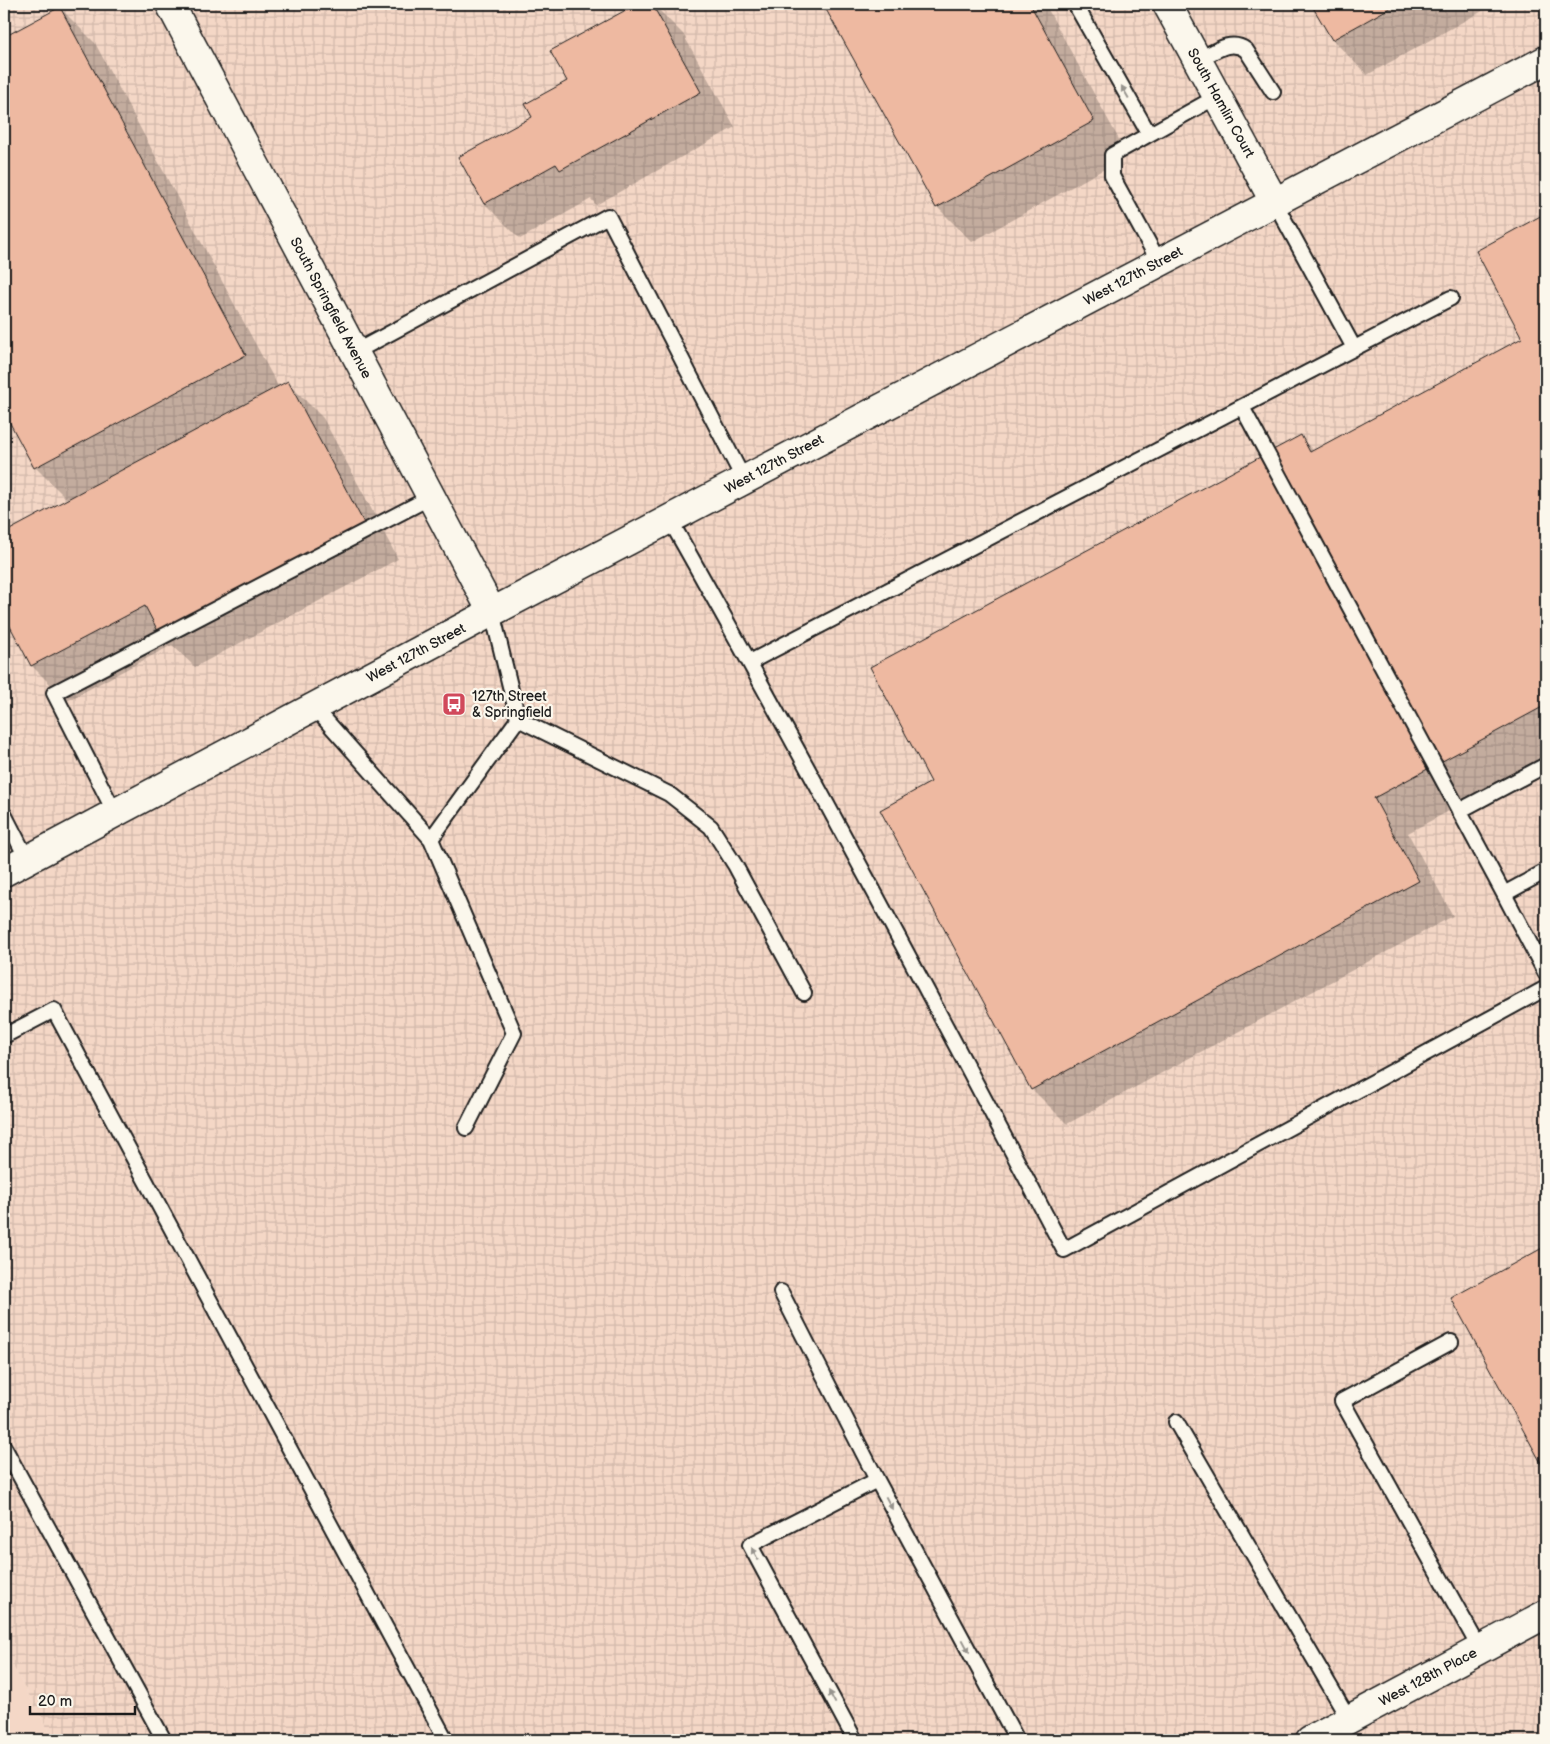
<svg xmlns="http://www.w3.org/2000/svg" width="1550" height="1744" viewBox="0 0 1550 1744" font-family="'Balsamiq Sans',sans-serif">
<defs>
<pattern id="industrial-grid" width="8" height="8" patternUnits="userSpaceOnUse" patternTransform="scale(1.25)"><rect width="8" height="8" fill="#f4d7c6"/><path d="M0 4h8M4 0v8" fill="none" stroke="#d1b8aa"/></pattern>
</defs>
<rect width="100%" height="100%" fill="#f7e4d6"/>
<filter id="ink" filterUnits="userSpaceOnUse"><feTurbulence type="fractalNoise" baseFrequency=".02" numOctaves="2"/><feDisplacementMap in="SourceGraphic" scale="10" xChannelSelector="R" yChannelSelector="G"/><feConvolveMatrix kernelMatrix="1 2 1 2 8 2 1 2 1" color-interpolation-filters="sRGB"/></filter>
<g filter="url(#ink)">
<path fill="#f4d7c6" d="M 4,1650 L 54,1740 L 4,1740 Z"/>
<path fill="url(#industrial-grid)" d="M 4,4 L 1546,4 L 1546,1740 L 54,1740 L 4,1650 Z"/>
<path fill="#0003" d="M 639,4 L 653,4 L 683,34 L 735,127 L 596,205 L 591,199 L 520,239 L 485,204 L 460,158 L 534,118 L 569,81 L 552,52 Z
M 825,4 L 1045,4 L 1128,156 L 972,242 L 937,207 Z
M 1309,4 L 1495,4 L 1367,75 L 1333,40 L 1317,13 Z
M 60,8 L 95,43 L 279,388 L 288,383 L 323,418 L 398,559 L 195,667 L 172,645 L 67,701 L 32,666 L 13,630 L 11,631 L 4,623 L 4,534 L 68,500 L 35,467 L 4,409 L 4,38 Z
M 1546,214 L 1546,759 L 1408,833 L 1453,916 L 1067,1124 L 1032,1089 L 933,783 L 1300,437 L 1314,451 L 1524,338 L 1477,252 Z
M 1546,1248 L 1546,1469 L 1453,1298 Z"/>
<path fill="#eeb9a1" stroke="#1c1c1c" d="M 637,4 L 652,4 L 701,92 L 560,170 L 556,164 L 484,204 L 458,157 L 532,117 L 525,104 L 567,81 L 550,51 Z
M 823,4 L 1030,4 L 1094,121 L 936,208 Z
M 1311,4 L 1397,4 L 1332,40 Z
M 60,7 L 246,355 L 34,468 L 4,412 L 4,37 Z
M 1546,213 L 1546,705 L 1374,798 L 1419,881 L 1031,1090 L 880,810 L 931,782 L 870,667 L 1301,435 L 1310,452 L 1522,338 L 1476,251 Z
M 288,381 L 364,523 L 159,633 L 145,606 L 31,666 L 4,615 L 4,533 Z
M 1546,1246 L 1546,1472 L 1451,1298 Z"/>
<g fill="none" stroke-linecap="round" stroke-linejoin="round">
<g stroke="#1c1c1c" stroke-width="18">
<path id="lane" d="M 1075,4 L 1149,134
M 1198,60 C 1213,53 1230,38 1246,50 L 1273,92
M 1274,201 L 1354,348
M 1159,262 L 1112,176 L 1112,155 L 1218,96
M 355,352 L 608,216 L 744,480
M 1242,407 L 1504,894 L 1546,871
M 670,520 C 806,761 935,1005 1064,1250 L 1546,988
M 750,662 L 1451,298
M 314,707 L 431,839 L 518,719 L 492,612
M 518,719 L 669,794 L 711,827 L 735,865 L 804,993
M 1459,811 L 1546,765
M 115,813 L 54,693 L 431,497
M 4,814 L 27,859
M 431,839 L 514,1033 L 466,1128
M 1504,894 L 1546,974
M 4,1036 L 54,1010 L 446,1740
M 781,1292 L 877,1480
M 1451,1342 L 1342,1401 L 1480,1649
M 1176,1422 L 1349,1719
M 4,1447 L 164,1740
M 855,1740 L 750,1545 L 877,1480 L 1017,1740"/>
</g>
<g stroke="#1c1c1c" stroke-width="31">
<path id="street" d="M 170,4 L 492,612
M 1167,4 L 1274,201
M 1310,1740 L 1546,1614"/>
</g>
<g stroke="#1c1c1c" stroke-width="31">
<path id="secondary" d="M 4,872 L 492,612 L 1546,60"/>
</g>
<use href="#lane" stroke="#fbf7ec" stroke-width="14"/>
<use href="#street" stroke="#fbf7ec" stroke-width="28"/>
<use href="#secondary" stroke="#fbf7ec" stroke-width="28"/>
</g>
<defs><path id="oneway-solid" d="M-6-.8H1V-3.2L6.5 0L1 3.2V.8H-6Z" transform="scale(1.25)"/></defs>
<g fill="#97948e">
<use href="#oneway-solid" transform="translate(1125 92) rotate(-120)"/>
<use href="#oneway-solid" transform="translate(889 1503) rotate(62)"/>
<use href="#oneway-solid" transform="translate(755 1554) rotate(-118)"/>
<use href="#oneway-solid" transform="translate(966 1646) rotate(62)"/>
<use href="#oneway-solid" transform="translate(832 1697) rotate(-118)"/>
</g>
</g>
<defs>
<g id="bus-square" transform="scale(1.25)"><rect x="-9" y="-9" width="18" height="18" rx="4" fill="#d1495b" stroke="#fbf7ec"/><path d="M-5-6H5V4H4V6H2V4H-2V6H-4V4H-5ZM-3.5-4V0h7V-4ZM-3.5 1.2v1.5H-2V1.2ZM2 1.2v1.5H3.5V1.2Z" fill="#fff"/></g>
</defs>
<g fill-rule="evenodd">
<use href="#bus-square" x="454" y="704"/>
</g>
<g text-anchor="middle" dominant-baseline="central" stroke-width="4.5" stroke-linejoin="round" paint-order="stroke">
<g font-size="14" fill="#1c1c1c" stroke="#fbf7ec">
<text transform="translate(1221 103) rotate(61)">South Hamlin Court</text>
<text transform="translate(1133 276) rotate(-28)">West 127th Street</text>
<text transform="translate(331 308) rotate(62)">South Springfield Avenue</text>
<text transform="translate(774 464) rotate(-28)">West 127th Street</text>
<text transform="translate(416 653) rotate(-28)">West 127th Street</text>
<text transform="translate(1428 1677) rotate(-28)">West 128th Place</text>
</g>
<g font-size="14" fill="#1c1c1c" stroke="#fbf7ec" text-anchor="start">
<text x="472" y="696">127th Street<tspan x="472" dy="16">&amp; Springfield</tspan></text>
</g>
</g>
<rect width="1550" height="1744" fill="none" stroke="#fbf7ec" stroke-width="20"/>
<rect x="10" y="10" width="1530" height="1724" fill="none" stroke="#1c1c1c" stroke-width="2" filter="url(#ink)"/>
<path d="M30 1706v8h105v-8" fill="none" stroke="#1c1c1c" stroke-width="2.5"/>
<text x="38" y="1706" font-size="15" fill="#1c1c1c" stroke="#fbf7ec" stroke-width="4" paint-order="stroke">20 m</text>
</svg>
